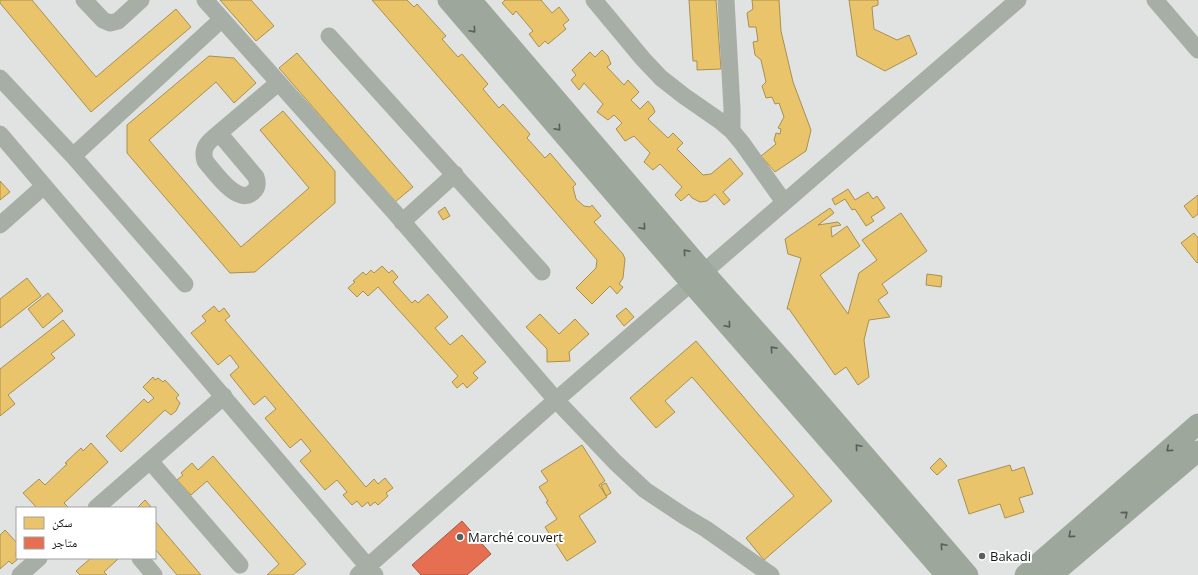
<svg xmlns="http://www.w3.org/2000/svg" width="1198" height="575" viewBox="0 0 1198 575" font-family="'Open Sans','Noto Naskh Arabic',sans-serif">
<rect width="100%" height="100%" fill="#e0e3e1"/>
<path fill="#e9c46a" stroke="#a99051" d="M 0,0 L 32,0 L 96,77 L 176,9 L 191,27 L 91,112 L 0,3 Z
M 220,0 L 251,0 L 274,26 L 256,41 Z
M 372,0 L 407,0 L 414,7 L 417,4 L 446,36 L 442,39 L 458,57 L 462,54 L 488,84 L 483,89 L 499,108 L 503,104 L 530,134 L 527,138 L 545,158 L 550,153 L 576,184 L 573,187 L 576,199 L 584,206 L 590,207 L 592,205 L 601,216 L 594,222 L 623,254 L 625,259 L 623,278 L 619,284 L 623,287 L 617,294 L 610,286 L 592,304 L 576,288 L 596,268 L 597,260 Z
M 505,0 L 541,0 L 552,13 L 559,7 L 569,20 L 563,25 L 566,29 L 548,44 L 545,41 L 539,47 L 529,34 L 533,31 L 516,11 L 513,15 L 502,3 Z
M 689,0 L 716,0 L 721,69 L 697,70 L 697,61 L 693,61 Z
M 752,0 L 779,0 L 781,31 L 793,82 L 811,130 L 806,151 L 775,172 L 761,156 L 776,144 L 774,140 L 776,133 L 780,134 L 781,129 L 778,128 L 784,117 L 779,103 L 775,104 L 772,97 L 766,98 L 762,86 L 766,82 L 761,60 L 755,55 L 753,42 L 758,41 L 756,27 L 749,27 L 747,13 L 753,9 Z
M 849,0 L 878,0 L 878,5 L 872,7 L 874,29 L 897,40 L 909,35 L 917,54 L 885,71 L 857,56 Z
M 602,50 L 608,56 L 611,64 L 607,67 L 624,85 L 628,80 L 639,92 L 631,100 L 640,109 L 648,101 L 653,107 L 655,112 L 648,119 L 668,138 L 673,133 L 683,143 L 677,149 L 703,175 L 711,174 L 730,158 L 743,174 L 723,192 L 730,200 L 724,205 L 715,194 L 707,201 L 700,202 L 692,198 L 689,194 L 681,201 L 675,195 L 682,187 L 660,164 L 653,170 L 644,162 L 650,153 L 634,136 L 625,141 L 616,129 L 622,123 L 614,115 L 608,120 L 597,112 L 603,104 L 584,83 L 579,90 L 571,80 L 576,75 L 572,70 L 590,52 L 595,57 Z
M 297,53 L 413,187 L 395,202 L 279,68 Z
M 209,56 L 234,58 L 256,83 L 234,103 L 216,82 L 149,140 L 241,247 L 309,188 L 260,130 L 283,111 L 335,171 L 335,203 L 255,272 L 230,273 L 127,153 L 127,125 Z
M 0,181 L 10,192 L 0,200 Z
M 848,189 L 855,200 L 868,192 L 873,199 L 877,196 L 885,208 L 871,217 L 874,221 L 866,226 L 855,209 L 852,210 L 845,199 L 835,205 L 832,199 Z
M 1198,195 L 1198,214 L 1193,218 L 1184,206 Z
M 445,207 L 450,216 L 443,220 L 438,212 Z
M 830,208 L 834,213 L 818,225 L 838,222 L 841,225 L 831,227 L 832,237 L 847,226 L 860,246 L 820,275 L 848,314 L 859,273 L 877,260 L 862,240 L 901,213 L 927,251 L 882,284 L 888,293 L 878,300 L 890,317 L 869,320 L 864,340 L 869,377 L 858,385 L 846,367 L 835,375 L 789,309 L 787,309 L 801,258 L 788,254 L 785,239 Z
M 1194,233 L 1198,238 L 1198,262 L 1197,263 L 1181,243 Z
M 382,266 L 389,273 L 392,270 L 398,277 L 393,282 L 412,303 L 415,300 L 418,303 L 428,294 L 448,317 L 435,328 L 450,345 L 462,335 L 486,362 L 473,373 L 478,378 L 467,388 L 463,383 L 457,388 L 452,382 L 458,376 L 378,287 L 368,296 L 363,291 L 357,297 L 348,288 L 355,282 L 353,281 L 363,272 L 366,275 L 371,270 L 374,273 Z
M 927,274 L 942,276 L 941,287 L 926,285 Z
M 27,278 L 41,296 L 0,328 L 0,299 Z
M 48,293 L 63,311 L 43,328 L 28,309 Z
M 214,306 L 219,312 L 224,308 L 230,316 L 225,320 L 366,487 L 374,479 L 378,484 L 385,478 L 393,488 L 386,493 L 388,496 L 378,505 L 375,502 L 370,506 L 368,502 L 362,507 L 357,501 L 352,505 L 343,495 L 347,492 L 337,480 L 325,490 L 300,461 L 311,451 L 301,439 L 290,448 L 265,418 L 276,409 L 265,396 L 254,405 L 230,375 L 239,367 L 230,355 L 218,365 L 191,333 L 206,321 L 202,316 Z
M 626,308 L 634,317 L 624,326 L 616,316 Z
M 540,314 L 559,334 L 575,319 L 589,334 L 569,352 L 570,361 L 547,362 L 547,349 L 526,327 Z
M 63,320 L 75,335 L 51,354 L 55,358 L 8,395 L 15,404 L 0,416 L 0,369 Z
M 696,341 L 832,501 L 764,560 L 746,538 L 794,496 L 692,377 L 665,401 L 675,412 L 656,428 L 630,398 Z
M 153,377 L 155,380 L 158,378 L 163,382 L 165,380 L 179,395 L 176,398 L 180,403 L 176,411 L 171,415 L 165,410 L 121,452 L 106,436 L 144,399 L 148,403 L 154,398 L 143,387 Z
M 91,443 L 108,462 L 64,503 L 68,507 L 66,508 L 37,508 L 23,493 L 39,479 L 45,485 L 67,464 L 65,463 L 81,448 L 83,451 Z
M 582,445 L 605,481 L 599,485 L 607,497 L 579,516 L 596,542 L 567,561 L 545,527 L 557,519 L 546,502 L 548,501 L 539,487 L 548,481 L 541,471 Z
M 213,456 L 306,564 L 293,575 L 267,575 L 279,564 L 207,481 L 191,495 L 177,480 L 183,475 L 181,473 L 192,463 L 198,470 Z
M 940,458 L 947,466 L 937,475 L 930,468 Z
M 1010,465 L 1012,471 L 1024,467 L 1033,494 L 1019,498 L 1024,512 L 1005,518 L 1000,504 L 969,514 L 958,480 Z
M 606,483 L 611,493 L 606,496 L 601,485 Z
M 145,500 L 152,508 L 137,508 Z
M 155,521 L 201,575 L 177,575 L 155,549 Z
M 5,530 L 17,543 L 16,555 L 17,558 L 19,558 L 12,564 L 9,561 L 0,569 L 0,535 Z
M 91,558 L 119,558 L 104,572 L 107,575 L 80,575 L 76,571 Z"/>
<path fill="#e76f51" stroke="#a8553f" d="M 462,521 L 491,554 L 467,575 L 421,575 L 412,565 Z"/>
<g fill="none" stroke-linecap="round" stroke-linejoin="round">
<path stroke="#a6aea5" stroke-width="17" d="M 84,0 L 103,20 L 110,23 L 118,21 L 141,0
M 205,0 L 396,214 L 556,400 L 615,462 L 645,490 L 684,516 L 706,529 L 771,575
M 594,0 L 643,59 L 661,78 L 684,96 L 720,121 L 732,131 L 742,143 L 784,202
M 726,0 L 732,109 L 732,131
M 1155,0 L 1198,50
M 329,36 L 542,272
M 0,78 L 73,156 L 185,284
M 219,133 L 256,177 C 258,183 258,188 253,192 C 238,207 214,171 205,161 C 201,147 209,141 219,133 Z
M 219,133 L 278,83
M 0,134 L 375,575
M 73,156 L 222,19
M 402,222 L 455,174
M 0,225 L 44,186
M 150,461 L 240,565
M 96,508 L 224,396
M 140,558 L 154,575
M 20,575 L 39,558
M 358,575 L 556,400 L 1018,0"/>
<path stroke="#9da79c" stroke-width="21" d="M 448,0 L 691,283 L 946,575
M 471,0 L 704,272 L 786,364 L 968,575
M 1025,575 L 1198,424
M 1052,575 L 1198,451"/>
</g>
<defs><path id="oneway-chevron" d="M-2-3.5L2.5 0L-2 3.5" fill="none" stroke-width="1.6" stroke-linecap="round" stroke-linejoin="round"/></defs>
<g stroke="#595f59">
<use href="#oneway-chevron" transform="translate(473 30) rotate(49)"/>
<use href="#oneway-chevron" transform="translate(558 128) rotate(49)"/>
<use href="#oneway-chevron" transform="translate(643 227) rotate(49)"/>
<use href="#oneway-chevron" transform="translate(686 252) rotate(-131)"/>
<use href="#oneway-chevron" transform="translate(728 325) rotate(49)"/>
<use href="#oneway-chevron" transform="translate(773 349) rotate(-132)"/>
<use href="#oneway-chevron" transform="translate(858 447) rotate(-131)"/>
<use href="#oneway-chevron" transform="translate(1169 449) rotate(139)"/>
<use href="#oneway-chevron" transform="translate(1125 514) rotate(-40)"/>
<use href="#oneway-chevron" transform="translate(1071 535) rotate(139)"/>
<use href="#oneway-chevron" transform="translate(943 546) rotate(-131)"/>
</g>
<g fill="#5c5e5d" stroke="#fff" stroke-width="1.5">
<circle cx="460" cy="537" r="4"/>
<circle cx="982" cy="556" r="4"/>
</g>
<g text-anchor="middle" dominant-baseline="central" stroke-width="4" stroke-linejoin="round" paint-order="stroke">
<g font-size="13" fill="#151716" stroke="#fff" text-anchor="start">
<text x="468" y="537">Marché couvert</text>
<text x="990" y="556">Bakadi</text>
</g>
</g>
<rect x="16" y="507" width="140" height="52" fill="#ffffff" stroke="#a1a2a2"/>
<rect x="24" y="517" width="20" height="12" fill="#e9c46a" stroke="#a1a2a2"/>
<text x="52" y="527" font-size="12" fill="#151716">سكن</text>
<rect x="24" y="537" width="20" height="12" fill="#e76f51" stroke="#a1a2a2"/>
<text x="52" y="547" font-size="12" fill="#151716">متاجر</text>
</svg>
